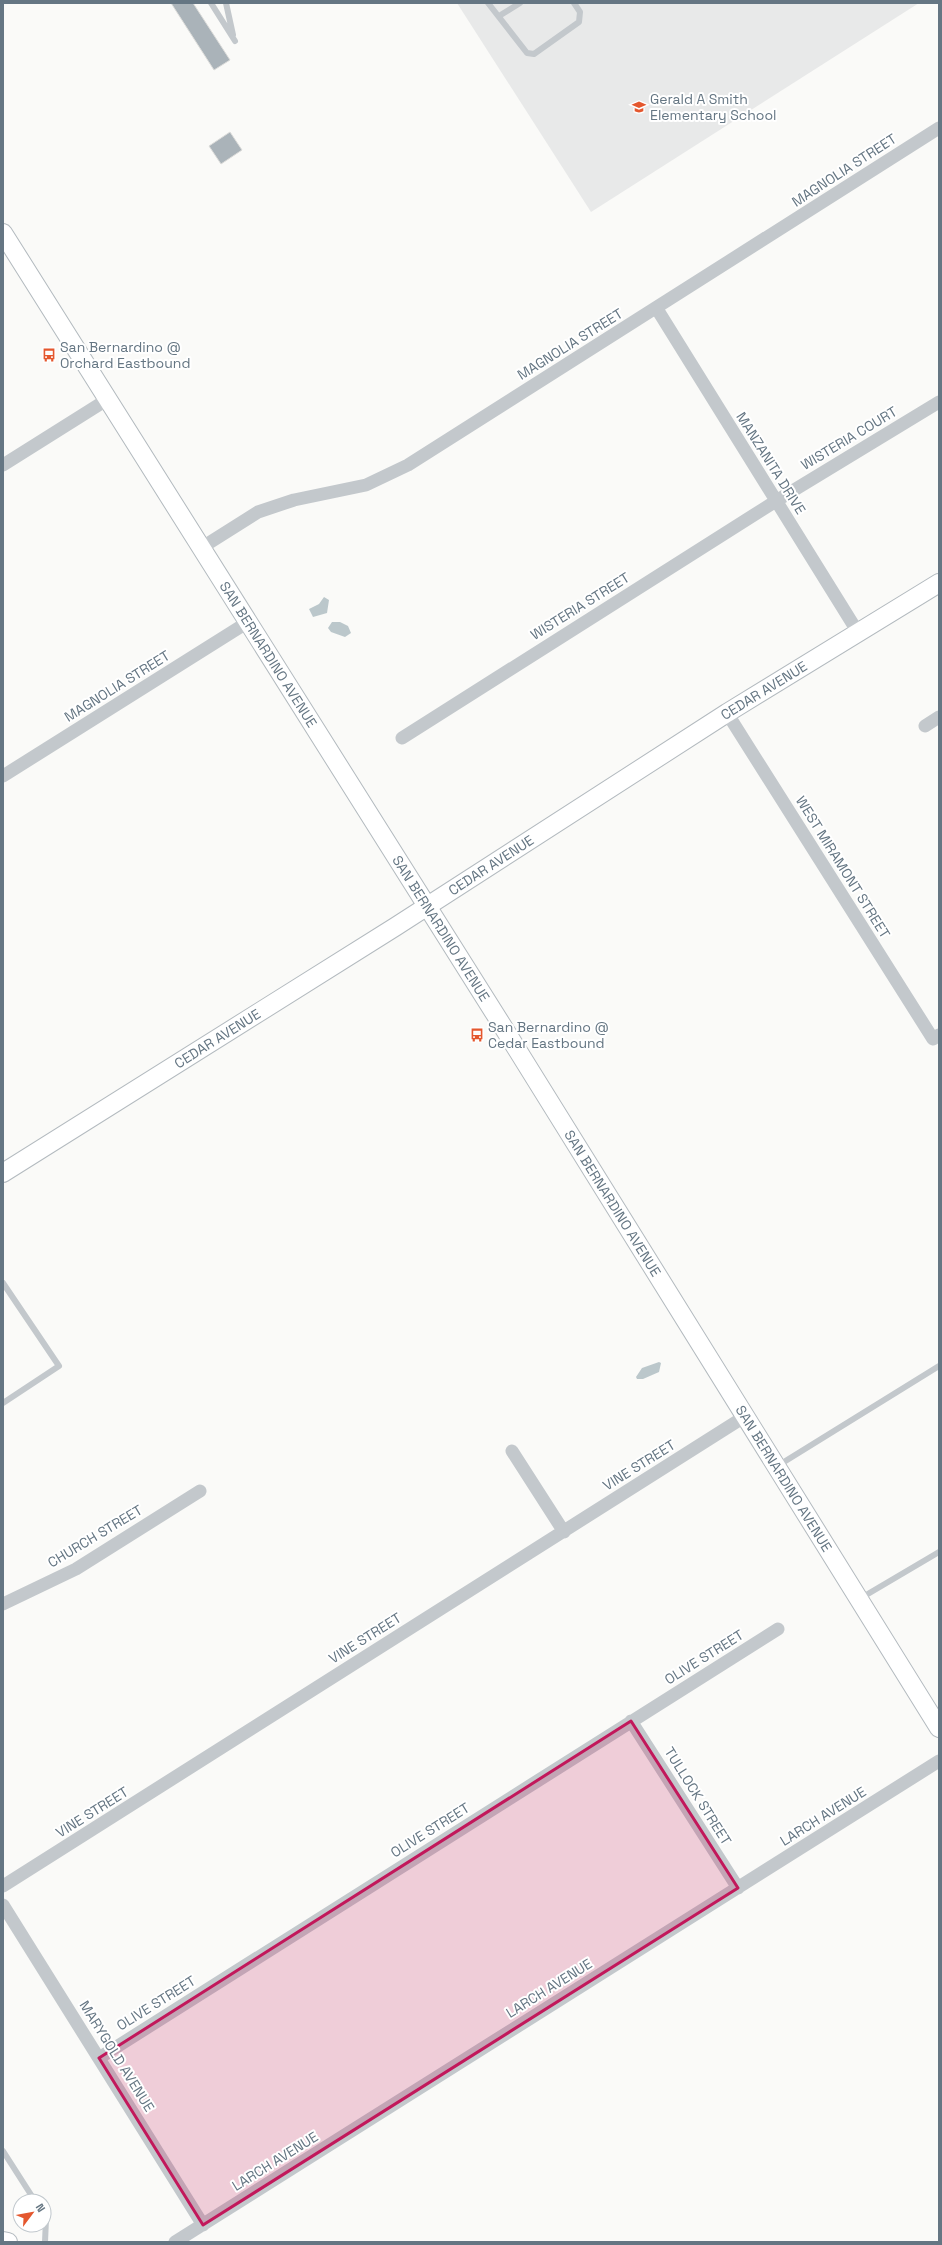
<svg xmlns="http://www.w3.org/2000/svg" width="942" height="2245" viewBox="0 0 942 2245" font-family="'Space Grotesk',sans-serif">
<rect width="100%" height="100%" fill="#fafaf8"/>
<path fill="#e8e9e9" d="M 457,3 L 919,3 L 591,212 Z"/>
<path fill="#bbc7cb" d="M 324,597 L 329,600 L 327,613 L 313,617 L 309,609 L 319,604 Z
M 332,622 L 340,622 L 348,626 L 351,633 L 345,637 L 331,632 L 328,628 Z
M 659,1362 L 661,1363 L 659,1372 L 643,1379 L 637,1379 L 636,1377 L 642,1368 Z"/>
<path fill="#aab3b9" stroke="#dcdcda" d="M 171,3 L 193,3 L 230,60 L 214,70 Z
M 230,132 L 242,150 L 221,164 L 209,146 Z"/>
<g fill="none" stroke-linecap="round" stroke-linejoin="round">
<g stroke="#b3babf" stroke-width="20">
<g id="secondary">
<path id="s1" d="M 3,233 L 495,1014 L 939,1728"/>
<path id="s2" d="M 3,1173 L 395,927 L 727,713 L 939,583"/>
<path d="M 3,2241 L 8,2242"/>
</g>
</g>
<path stroke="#c3c8cc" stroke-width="6" d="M 211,3 L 235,41
M 226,3 L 233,35
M 488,3 L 527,53 L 534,54 L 579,22 L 580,12 L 574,3
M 499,16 L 520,3
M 3,1283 L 59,1366 L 3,1403
M 779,1465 L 939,1366
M 861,1598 L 939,1552
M 3,2151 L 35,2201
M 44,2215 L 46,2219 L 45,2242"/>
<path stroke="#c3c8cc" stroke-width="13" d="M 657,309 L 859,634
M 3,465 L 108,399
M 201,548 L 258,512 L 294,500 L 366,485 L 408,465 L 939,128
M 727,713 L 933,1039 L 939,1035
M 925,726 L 939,717
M 402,738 L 776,501 L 939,402
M 3,776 L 248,622
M 512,1451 L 564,1532
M 3,1604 L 76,1569 L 200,1491
M 631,1721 L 738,1888
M 3,1886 L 744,1417
M 3,1905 L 203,2225
M 99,2058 L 778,1629
M 175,2242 L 939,1761"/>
<use href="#secondary" stroke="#fff" stroke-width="18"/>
</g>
<path fill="#c2185b" fill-opacity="0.2" stroke="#c2185b" stroke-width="3" stroke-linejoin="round" d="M 631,1721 L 738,1888 L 203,2225 L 99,2058 Z"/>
<defs>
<g id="school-bare" transform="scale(1.08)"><path d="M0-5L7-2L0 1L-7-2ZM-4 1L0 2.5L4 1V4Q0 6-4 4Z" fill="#e4572e" stroke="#fff" stroke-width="2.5" paint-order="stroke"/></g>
<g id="bus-bare" transform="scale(1.08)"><path d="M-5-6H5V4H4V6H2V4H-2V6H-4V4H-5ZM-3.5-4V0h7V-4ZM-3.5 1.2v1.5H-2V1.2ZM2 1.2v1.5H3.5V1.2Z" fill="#e4572e" stroke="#fff" stroke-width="2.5" paint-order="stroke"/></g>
</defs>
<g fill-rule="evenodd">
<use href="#school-bare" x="639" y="107"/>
<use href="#bus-bare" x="49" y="355"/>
<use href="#bus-bare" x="477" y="1035"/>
</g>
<g text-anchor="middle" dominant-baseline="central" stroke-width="4" stroke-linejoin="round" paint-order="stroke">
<g font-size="14" fill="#657683" stroke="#fff" text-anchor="start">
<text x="650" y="99">Gerald A Smith<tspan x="650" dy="16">Elementary School</tspan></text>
<text x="60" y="347">San Bernardino @<tspan x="60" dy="16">Orchard Eastbound</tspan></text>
<text x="488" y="1027">San Bernardino @<tspan x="488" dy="16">Cedar Eastbound</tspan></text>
</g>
<g font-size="14" fill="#657683" stroke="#fff">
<text transform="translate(844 170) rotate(-33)">MAGNOLIA STREET</text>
<text transform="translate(570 344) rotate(-32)">MAGNOLIA STREET</text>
<text transform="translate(849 438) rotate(-31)">WISTERIA COURT</text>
<text transform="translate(771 463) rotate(58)">MANZANITA DRIVE</text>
<text transform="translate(580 606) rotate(-32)">WISTERIA STREET</text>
<text stroke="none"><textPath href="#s1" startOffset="498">SAN BERNARDINO AVENUE</textPath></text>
<text transform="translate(117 686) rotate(-32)">MAGNOLIA STREET</text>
<text stroke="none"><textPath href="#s2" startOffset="901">CEDAR AVENUE</textPath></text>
<text stroke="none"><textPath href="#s2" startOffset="577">CEDAR AVENUE</textPath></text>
<text transform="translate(843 867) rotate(58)">WEST MIRAMONT STREET</text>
<text stroke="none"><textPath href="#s1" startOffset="822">SAN BERNARDINO AVENUE</textPath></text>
<text stroke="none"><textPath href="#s2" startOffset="253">CEDAR AVENUE</textPath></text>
<text stroke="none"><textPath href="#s1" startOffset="1146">SAN BERNARDINO AVENUE</textPath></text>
<text transform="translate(639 1465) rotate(-32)">VINE STREET</text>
<text stroke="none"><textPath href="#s1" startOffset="1470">SAN BERNARDINO AVENUE</textPath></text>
<text transform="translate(95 1536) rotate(-31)">CHURCH STREET</text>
<text transform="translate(365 1638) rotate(-32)">VINE STREET</text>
<text transform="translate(704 1657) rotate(-32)">OLIVE STREET</text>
<text transform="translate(698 1796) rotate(58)">TULLOCK STREET</text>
<text transform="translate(92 1812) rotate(-32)">VINE STREET</text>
<text transform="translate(823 1816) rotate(-32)">LARCH AVENUE</text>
<text transform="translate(430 1830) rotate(-32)">OLIVE STREET</text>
<text transform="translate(549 1988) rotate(-32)">LARCH AVENUE</text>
<text transform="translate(156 2003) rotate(-32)">OLIVE STREET</text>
<text transform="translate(117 2056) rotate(58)">MARYGOLD AVENUE</text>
<text transform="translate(275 2161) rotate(-32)">LARCH AVENUE</text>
</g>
</g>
<rect width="942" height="2245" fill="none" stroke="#657683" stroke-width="8"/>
<g transform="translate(32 2213) rotate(58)"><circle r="19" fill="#ffffff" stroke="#c1c8cd"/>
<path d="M0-3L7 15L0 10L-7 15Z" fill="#e4572e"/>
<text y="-6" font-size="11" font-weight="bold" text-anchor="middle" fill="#657683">N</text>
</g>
</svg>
